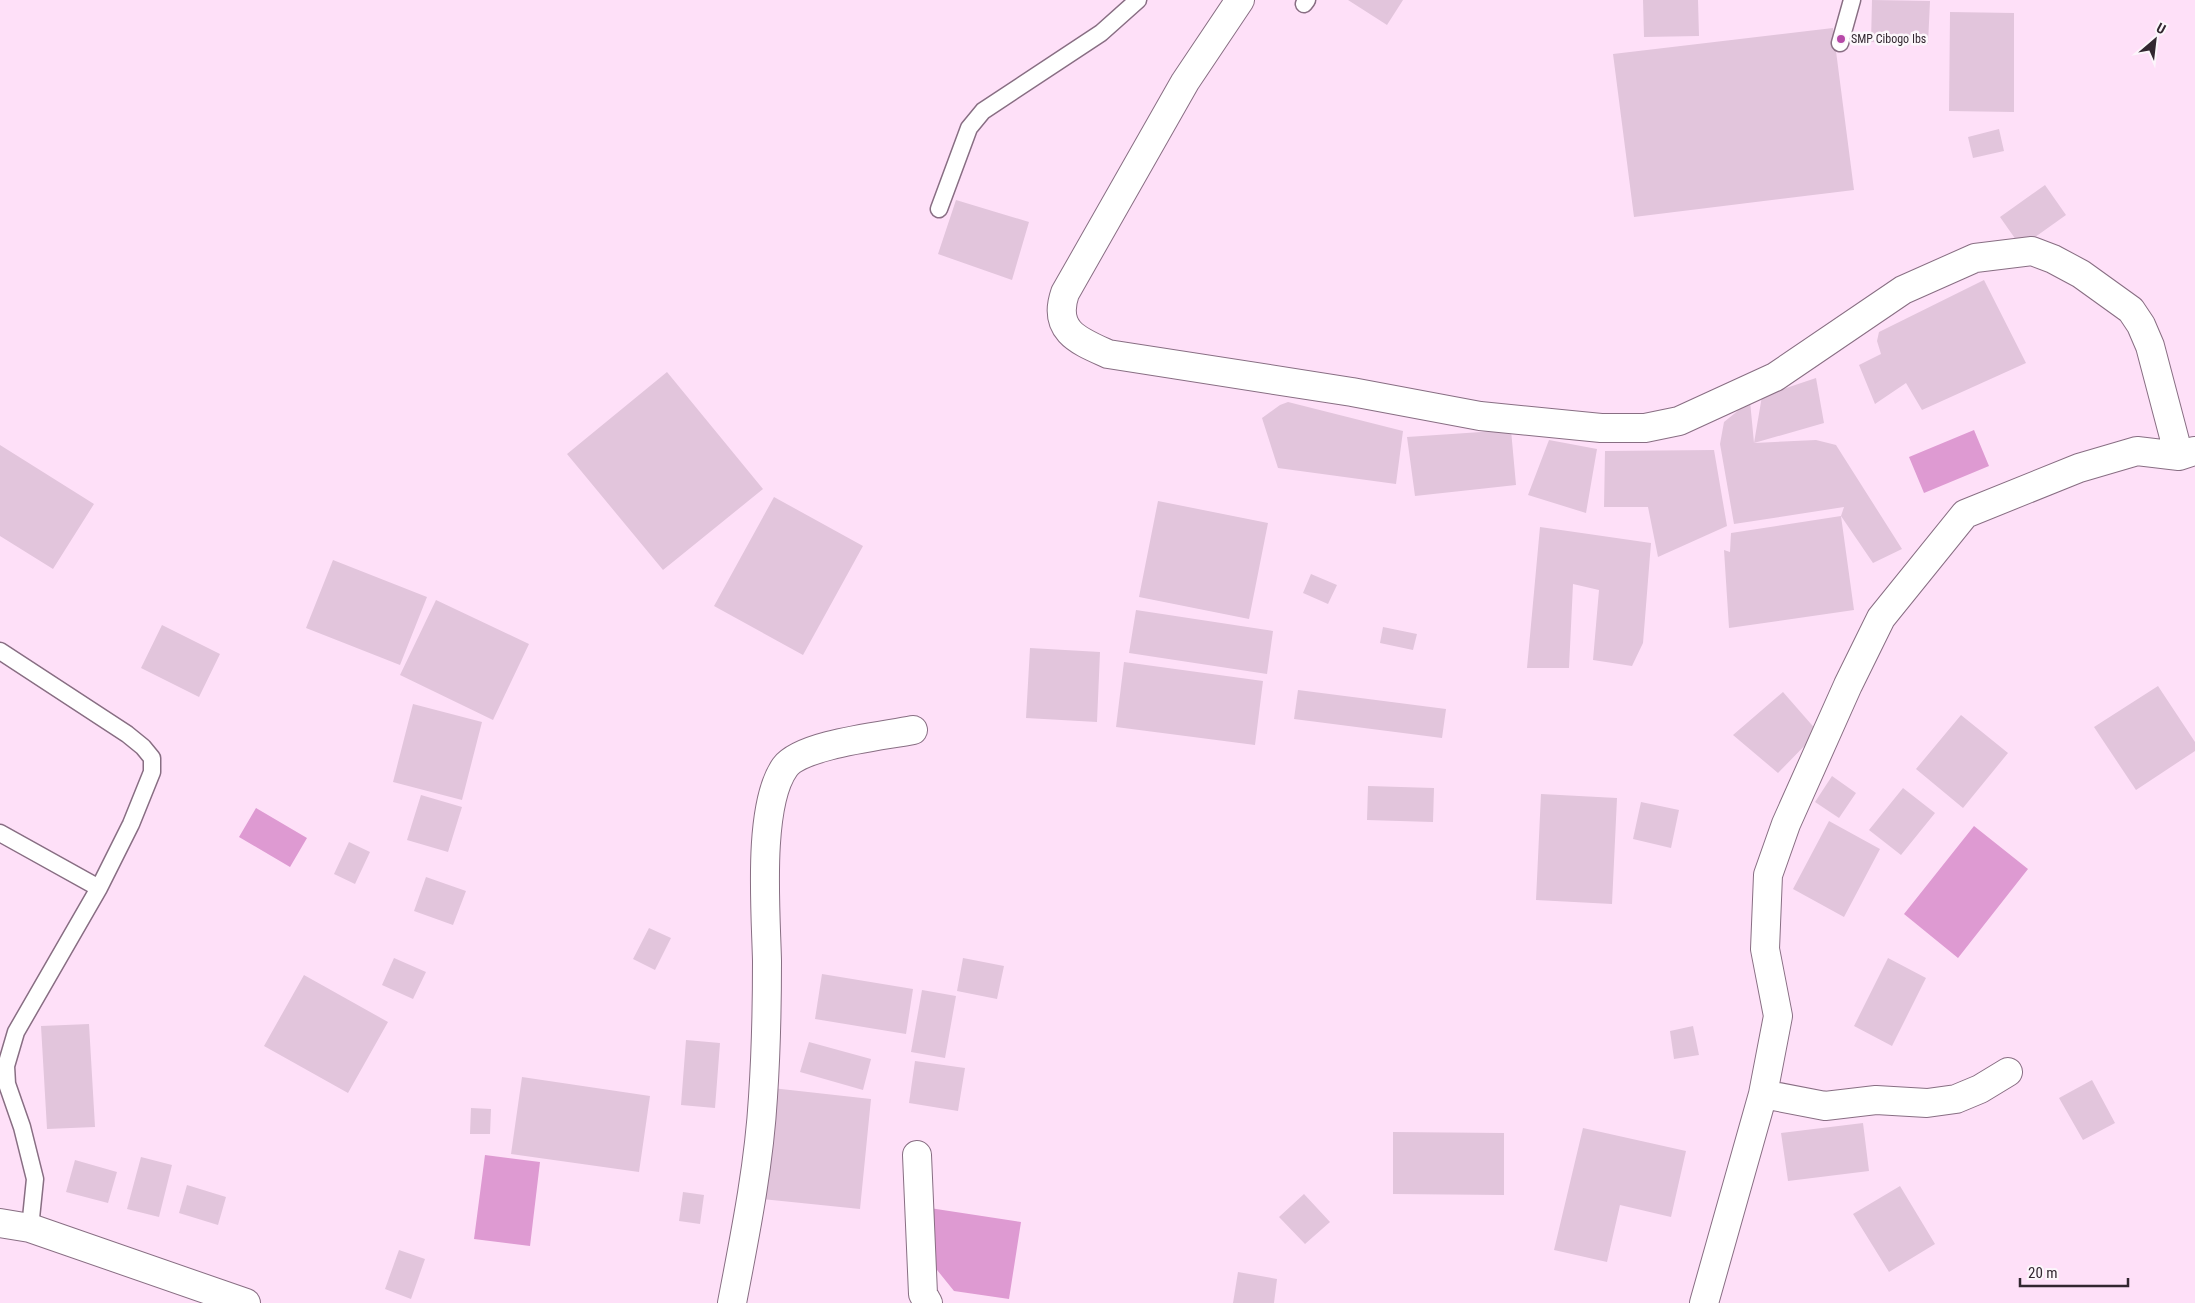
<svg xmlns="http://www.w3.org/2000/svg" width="2195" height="1303" viewBox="0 0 2195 1303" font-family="'Roboto Condensed',sans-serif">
<rect width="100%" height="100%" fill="#fee0f8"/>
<path fill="#de9ad2" d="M 1974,430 L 1989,466 L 1924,493 L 1909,457 Z
M 256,808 L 307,838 L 290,867 L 239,837 Z
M 1974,826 L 2028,869 L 1958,958 L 1904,914 Z
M 485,1155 L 540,1162 L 530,1246 L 474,1239 Z
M 923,1207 L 1021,1222 L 1009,1299 L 954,1291 L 929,1260 Z"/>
<path fill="#e2c5dc" d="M 1348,0 L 1403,0 L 1387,25 Z
M 1643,0 L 1698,0 L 1699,36 L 1644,37 Z
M 1872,0 L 1930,1 L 1928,44 L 1871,42 Z
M 1950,12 L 2014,13 L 2014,112 L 1949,111 Z
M 1833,28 L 1854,190 L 1634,217 L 1613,54 Z
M 1999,129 L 2004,151 L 1973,158 L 1968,137 Z
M 2045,185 L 2066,215 L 2021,247 L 2000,217 Z
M 956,200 L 1029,222 L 1012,280 L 938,254 Z
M 1984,280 L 2026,363 L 1922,410 L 1906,383 L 1875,404 L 1859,365 L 1881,354 L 1877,341 L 1879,332 Z
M 667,372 L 763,489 L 663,570 L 567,454 Z
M 1816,378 L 1824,423 L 1754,443 L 1816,440 L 1836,445 L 1902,549 L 1873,563 L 1841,516 L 1844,507 L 1734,524 L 1720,444 L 1724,422 L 1750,401 L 1754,443 L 1762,396 Z
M 1288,402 L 1403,431 L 1396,484 L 1278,468 L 1262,418 L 1280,405 Z
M 1511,430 L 1516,485 L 1415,496 L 1407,437 Z
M 1549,440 L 1597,449 L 1586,513 L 1528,495 Z
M 0,445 L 94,504 L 53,569 L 0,536 Z
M 1714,450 L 1727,526 L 1658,557 L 1648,507 L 1604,507 L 1605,451 Z
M 774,497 L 863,546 L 803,655 L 714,606 Z
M 1158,501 L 1268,523 L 1249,619 L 1139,597 Z
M 1841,516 L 1854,610 L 1729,628 L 1724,550 L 1730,552 L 1731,533 Z
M 1540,527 L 1651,543 L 1643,643 L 1632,666 L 1593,660 L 1599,590 L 1573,584 L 1569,668 L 1527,668 Z
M 333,560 L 427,597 L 400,665 L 306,628 Z
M 1311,574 L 1337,585 L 1328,604 L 1303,593 Z
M 436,600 L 529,644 L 493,720 L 400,675 Z
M 1136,610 L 1273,631 L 1267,674 L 1129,653 Z
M 162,625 L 220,654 L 199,697 L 141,668 Z
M 1383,627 L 1417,634 L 1413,650 L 1380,643 Z
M 1030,648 L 1100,652 L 1097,722 L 1026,718 Z
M 1124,662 L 1263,681 L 1255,745 L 1116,727 Z
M 2158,686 L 2195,742 L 2195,751 L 2136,790 L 2094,727 Z
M 1298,690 L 1446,709 L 1442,738 L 1294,719 Z
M 1783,692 L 1818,732 L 1778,773 L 1733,735 Z
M 413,704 L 482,722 L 462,800 L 393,782 Z
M 1961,715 L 2008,753 L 1963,808 L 1916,769 Z
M 1832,776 L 1856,793 L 1839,818 L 1815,802 Z
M 1368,786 L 1434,788 L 1433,822 L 1367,820 Z
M 1903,788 L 1935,813 L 1901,855 L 1869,830 Z
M 1541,794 L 1617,798 L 1612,904 L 1536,900 Z
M 421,795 L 462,807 L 448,852 L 407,840 Z
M 1641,802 L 1679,810 L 1671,848 L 1633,839 Z
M 1829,821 L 1880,849 L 1844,917 L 1793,889 Z
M 349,842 L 370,852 L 355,884 L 334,874 Z
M 426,877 L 466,891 L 453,925 L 414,911 Z
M 649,928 L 671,938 L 655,970 L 633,959 Z
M 394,958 L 426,972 L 413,999 L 382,985 Z
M 963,958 L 1004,966 L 997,999 L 957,991 Z
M 1888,958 L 1926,978 L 1892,1046 L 1854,1026 Z
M 822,974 L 913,989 L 906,1034 L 815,1019 Z
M 304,975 L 388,1022 L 348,1093 L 264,1046 Z
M 922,990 L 956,996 L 945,1058 L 911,1052 Z
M 89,1024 L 95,1127 L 47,1129 L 41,1026 Z
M 1693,1026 L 1699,1055 L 1674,1059 L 1670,1031 Z
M 686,1040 L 720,1043 L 715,1108 L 681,1105 Z
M 809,1042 L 871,1059 L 863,1090 L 800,1072 Z
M 915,1061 L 965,1068 L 958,1111 L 909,1103 Z
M 522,1077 L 650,1096 L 639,1172 L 511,1154 Z
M 2092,1080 L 2115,1123 L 2083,1140 L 2059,1098 Z
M 772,1088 L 871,1099 L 860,1209 L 761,1199 Z
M 471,1108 L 491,1109 L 490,1134 L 470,1134 Z
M 1863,1123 L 1869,1171 L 1788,1181 L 1781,1133 Z
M 1583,1128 L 1686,1151 L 1671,1217 L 1620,1205 L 1607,1262 L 1554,1250 Z
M 1393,1132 L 1504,1133 L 1504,1195 L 1393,1194 Z
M 141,1157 L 172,1165 L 159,1217 L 127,1209 Z
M 75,1160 L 117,1172 L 108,1203 L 66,1192 Z
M 187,1185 L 226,1197 L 218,1225 L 179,1213 Z
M 1900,1186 L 1935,1244 L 1889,1272 L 1853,1214 Z
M 683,1192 L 704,1195 L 700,1224 L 679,1221 Z
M 1304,1194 L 1330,1222 L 1305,1244 L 1279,1217 Z
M 399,1250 L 425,1259 L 411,1299 L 385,1289 Z
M 1238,1272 L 1277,1279 L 1274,1303 L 1233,1303 Z"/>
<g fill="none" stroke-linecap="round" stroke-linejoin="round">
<g stroke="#886e83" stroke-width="19">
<path id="service" d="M 1304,4 L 1307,0
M 1840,43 L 1852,0
M 939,209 L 969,128 L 983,111 L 1101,33 L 1138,0
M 0,651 L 127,734 L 143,747 L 152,758 L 152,772 L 131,824 L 99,888 L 16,1032 L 6,1066 L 7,1084 L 22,1127 L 35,1179 L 30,1228
M 0,833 L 99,888"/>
</g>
<g stroke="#886e83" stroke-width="30">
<path id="minor" d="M 1240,0 L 1185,82 L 1065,293 C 1052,331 1079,341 1108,354 L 1352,392 L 1480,416 L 1601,428 L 1645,428 L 1679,421 L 1775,377 L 1903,290 L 1975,258 L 2032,251 L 2053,259 L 2081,274 L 2131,310 L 2141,325 L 2150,346 L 2179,456
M 1763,1094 L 1825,1106 L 1876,1100 L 1927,1103 L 1956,1099 L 1980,1089 L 2008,1072
M 917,1155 L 923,1294 L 928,1303
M 0,1223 L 30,1228 L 246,1303
M 732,1303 C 745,1235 759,1166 763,1097 C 766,1052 767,1006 767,961 C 766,913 757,806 785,767 C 802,744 884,736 913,730
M 1704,1303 L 1763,1094 L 1778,1016 L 1765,949 L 1768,875 L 1786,824 L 1848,685 L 1881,618 L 1965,514 L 2079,468 L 2137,451 L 2179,456 L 2194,451"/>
</g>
<use href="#service" stroke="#fff" stroke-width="16"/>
<use href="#minor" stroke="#fff" stroke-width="28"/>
</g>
<circle fill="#b649a8" stroke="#fcf6fb" stroke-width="2" cx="1841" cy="39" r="5"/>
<g text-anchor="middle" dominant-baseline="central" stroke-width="5" stroke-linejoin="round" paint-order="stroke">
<g font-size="12" fill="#322730" stroke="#fcf6fb" text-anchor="start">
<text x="1851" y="39">SMP Cibogo Ibs</text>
</g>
</g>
<g transform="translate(2155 40) rotate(28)" stroke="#fcf6fb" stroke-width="4" paint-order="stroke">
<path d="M0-4L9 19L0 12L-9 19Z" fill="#322730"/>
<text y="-8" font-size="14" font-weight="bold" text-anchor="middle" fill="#322730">U</text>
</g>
<path d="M2020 1278v8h108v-8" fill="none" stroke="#322730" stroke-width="2.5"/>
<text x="2028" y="1278" font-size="15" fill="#322730" stroke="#fcf6fb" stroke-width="4" paint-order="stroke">20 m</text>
</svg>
